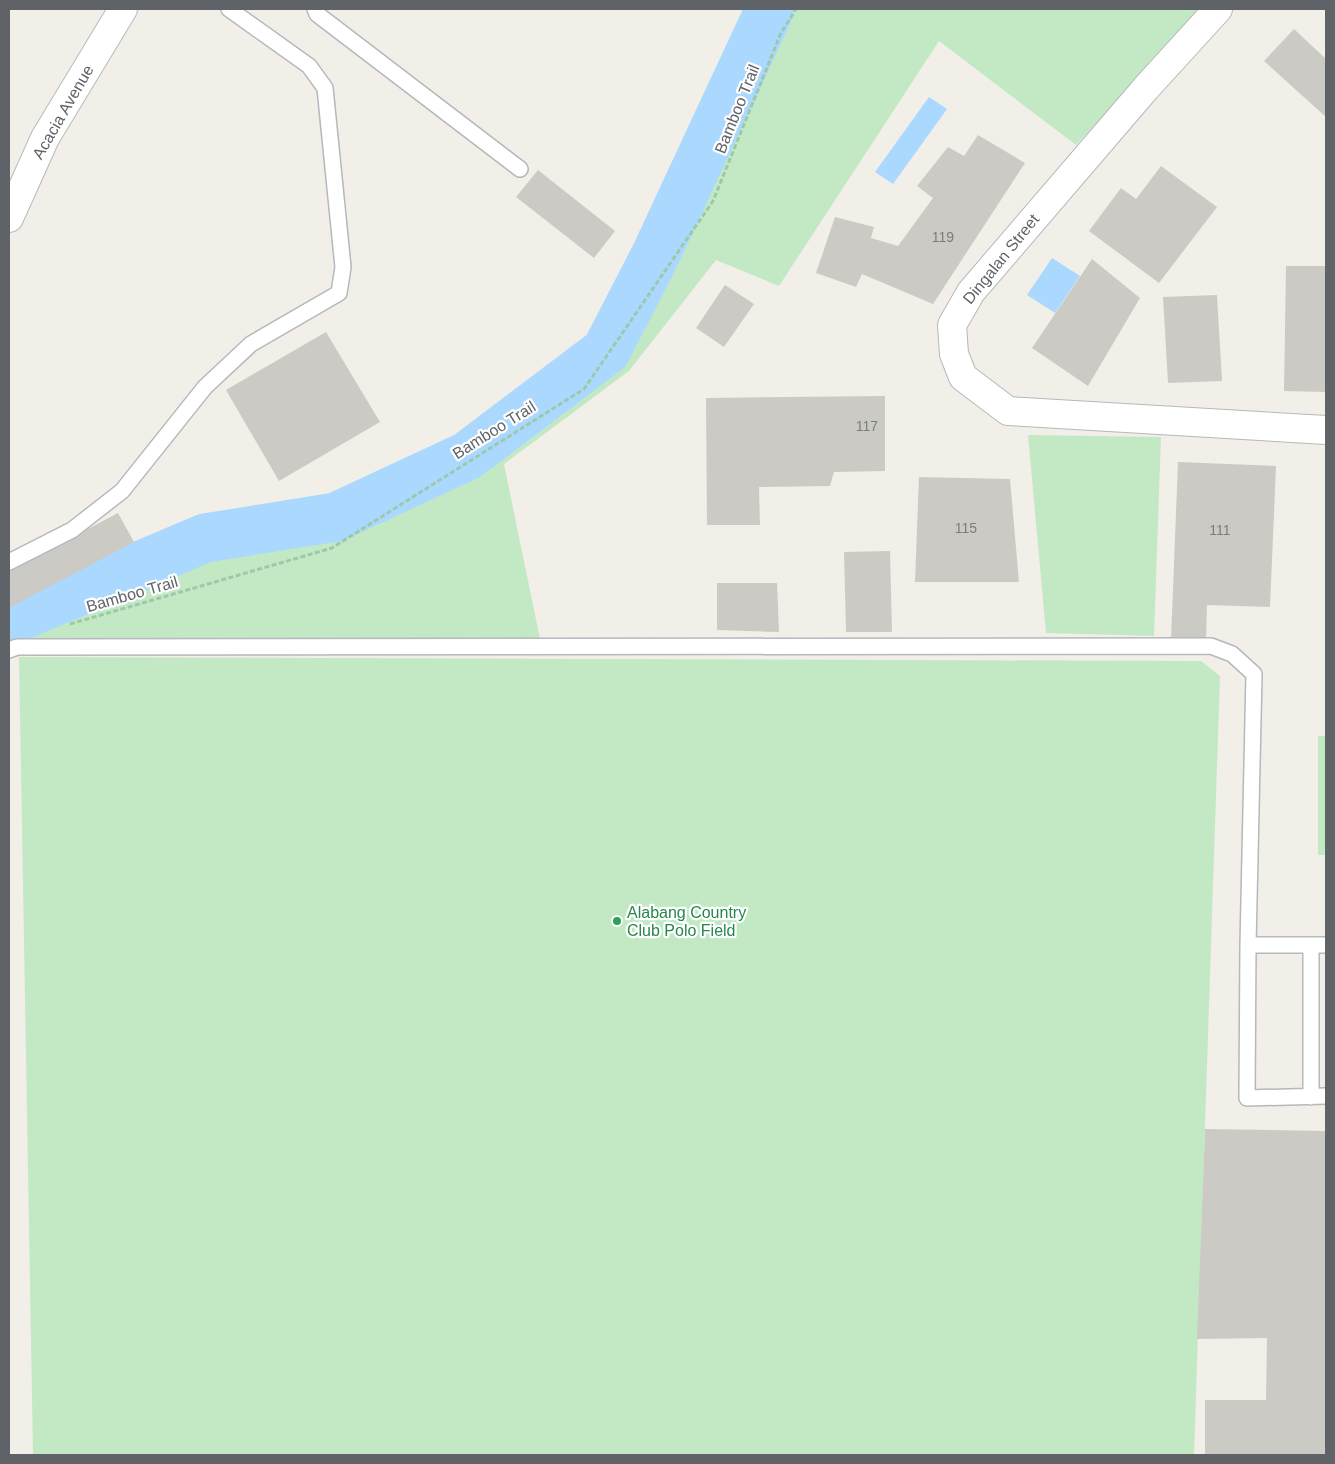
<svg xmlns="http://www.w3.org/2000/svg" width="1335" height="1464" viewBox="0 0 1335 1464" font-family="Arial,sans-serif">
<rect width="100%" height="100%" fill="#f1efe8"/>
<path fill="#c3e9c4" d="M 796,9 L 1204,9 L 1076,145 L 939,41 L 779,286 L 716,260 L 629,371 L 504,464 L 540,639 L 9,646 L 9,619 L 17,623 L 210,543 L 347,521 L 498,449 L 612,360 L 684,246 Z
M 1028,435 L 1161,437 L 1154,636 L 1046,633 Z
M 19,657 L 1201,661 L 1220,676 L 1194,1455 L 33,1455 Z
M 1318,736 L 1326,736 L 1326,855 L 1318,855 Z"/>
<path fill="#aad8ff" d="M 929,97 L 947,109 L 893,184 L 875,172 Z
M 1052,258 L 1080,276 L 1055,313 L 1027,295 Z"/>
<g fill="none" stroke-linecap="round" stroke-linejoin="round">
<path stroke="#aad8ff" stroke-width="49" d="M 9,621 L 205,538 L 336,517 L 467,456 L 606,351 L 655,256 L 770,9"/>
</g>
<path fill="#cccac4" d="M 1294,29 L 1326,59 L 1326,117 L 1264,61 Z
M 978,135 L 1025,163 L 933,304 L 862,274 L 856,287 L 816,273 L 835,217 L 874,227 L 871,238 L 898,246 L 933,198 L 917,186 L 948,147 L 964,156 Z
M 1161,166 L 1217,207 L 1159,283 L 1089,231 L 1121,188 L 1136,199 Z
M 538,170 L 615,231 L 594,258 L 516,197 Z
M 1092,259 L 1140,298 L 1088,386 L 1032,348 Z
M 1286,266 L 1326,266 L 1326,392 L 1284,391 Z
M 725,285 L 754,304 L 724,347 L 696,328 Z
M 1217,295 L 1222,381 L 1168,383 L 1163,297 Z
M 326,332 L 380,422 L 279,481 L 226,390 Z
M 885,396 L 885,471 L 834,472 L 830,486 L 759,487 L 760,525 L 707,525 L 706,398 Z
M 1178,462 L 1276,466 L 1270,607 L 1207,605 L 1206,641 L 1171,640 Z
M 919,477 L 1010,479 L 1019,582 L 915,582 Z
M 118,513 L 134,542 L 9,608 L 9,571 Z
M 890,551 L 892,632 L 846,632 L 844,552 Z
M 717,583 L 777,583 L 779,632 L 717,630 Z
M 1205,1129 L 1326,1131 L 1326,1455 L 1205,1455 L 1205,1400 L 1266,1400 L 1267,1338 L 1197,1339 Z"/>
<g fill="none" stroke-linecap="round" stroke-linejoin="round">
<g stroke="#b5b8bc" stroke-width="18">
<path id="lane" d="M 315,9 L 317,14 L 520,169
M 9,562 L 72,530 L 122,491 L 205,387 L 251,344 L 339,293 L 343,267 L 325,88 L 309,66 L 229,9
M 9,650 L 17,647 L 1211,646 L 1232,654 L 1254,674 L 1248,945 L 1247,1098 L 1326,1096
M 1248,945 L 1326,945
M 1311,945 L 1311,1097"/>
</g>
<g stroke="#b5b8bc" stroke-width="30">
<path id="street" d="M 1218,9 L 1146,88 L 971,292 L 952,325 L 954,354 L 963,377 L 1008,411 L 1326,430"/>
</g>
<g stroke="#b6babf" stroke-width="30">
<path id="secondary" d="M 9,218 L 45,138 L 123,9"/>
</g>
<path stroke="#9bc9a9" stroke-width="3" stroke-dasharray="5 2.5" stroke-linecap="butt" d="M 70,624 L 332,548 L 584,389 L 713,201 L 781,33 L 796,9"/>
<use href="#lane" stroke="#fff" stroke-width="15"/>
<use href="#street" stroke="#fff" stroke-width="28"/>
<use href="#secondary" stroke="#fff" stroke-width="28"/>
</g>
<circle fill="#2e9e5b" stroke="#fff" stroke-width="2" cx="617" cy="921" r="5"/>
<g text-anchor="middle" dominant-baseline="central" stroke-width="4.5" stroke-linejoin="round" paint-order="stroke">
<g font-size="14" fill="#7a7d7f">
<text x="943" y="237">119</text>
<text x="867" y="426">117</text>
<text x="966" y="528">115</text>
<text x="1220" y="530">111</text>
</g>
<g font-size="16" fill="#5f6368" stroke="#fff">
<text transform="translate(737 109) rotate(-68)">Bamboo Trail</text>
<text transform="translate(63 112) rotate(-60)">Acacia Avenue</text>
<text transform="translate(1001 259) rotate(-51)">Dingalan Street</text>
<text transform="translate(494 430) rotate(-32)">Bamboo Trail</text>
<text transform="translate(132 594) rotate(-16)">Bamboo Trail</text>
</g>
<g font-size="16" fill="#27864d" stroke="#fff" text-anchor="start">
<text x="627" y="912">Alabang Country<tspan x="627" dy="18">Club Polo Field</tspan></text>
</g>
</g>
<rect width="1335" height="1464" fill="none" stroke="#5f6368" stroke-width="20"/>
</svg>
